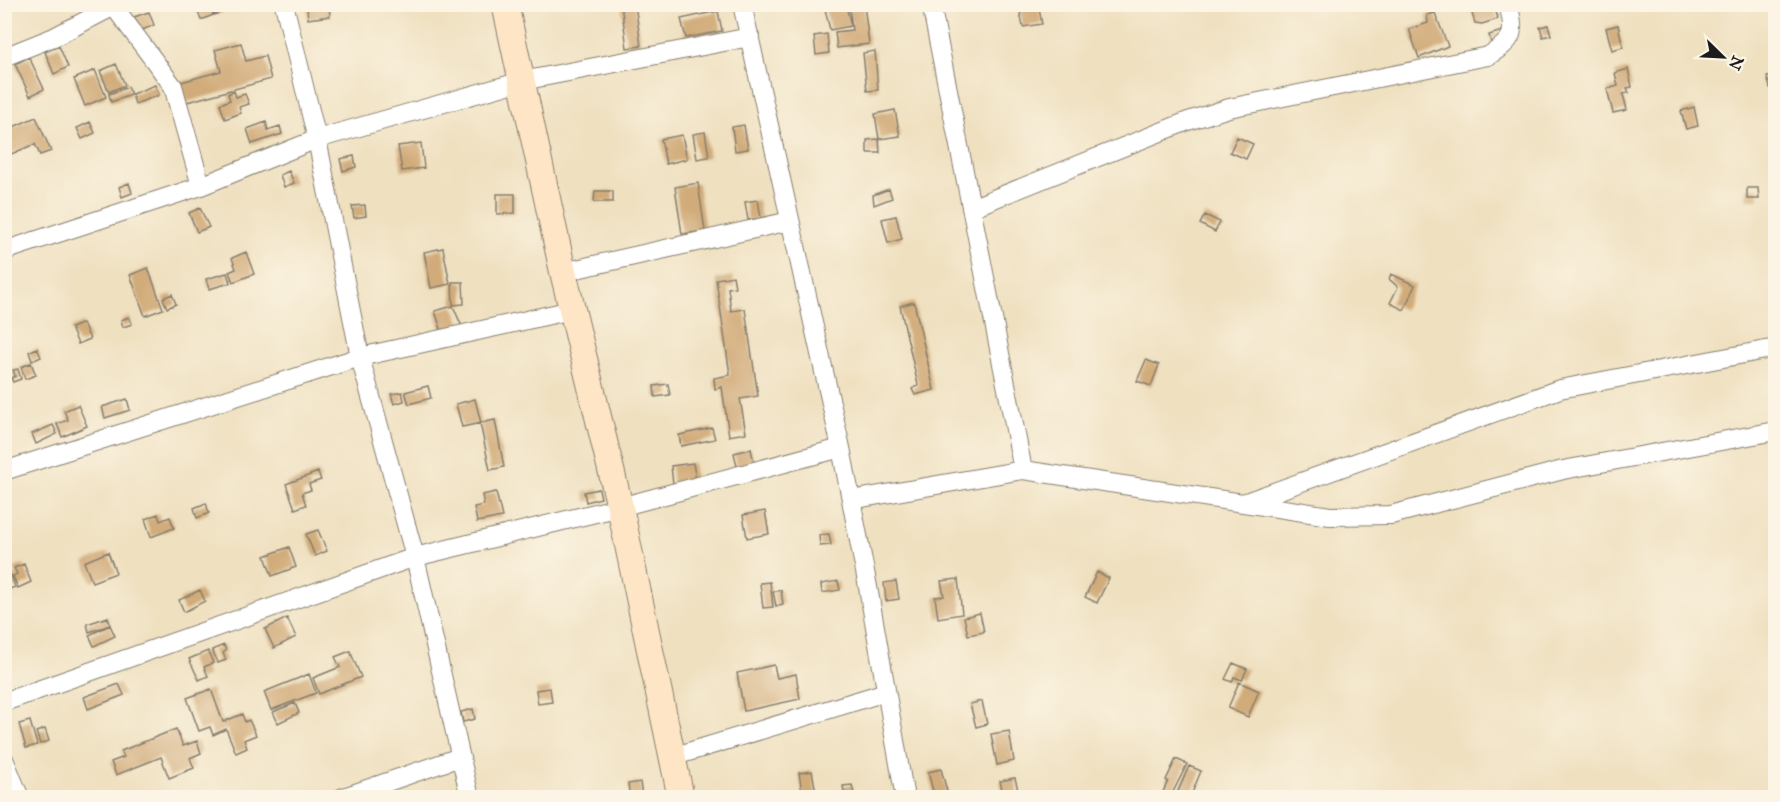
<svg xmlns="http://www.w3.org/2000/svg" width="1780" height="802" viewBox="0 0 1780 802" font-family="'IM FELL Great Primer',serif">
<rect width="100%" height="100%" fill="#fcf5e5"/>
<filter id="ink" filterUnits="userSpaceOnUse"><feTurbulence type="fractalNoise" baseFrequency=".0167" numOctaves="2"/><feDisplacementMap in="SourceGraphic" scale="12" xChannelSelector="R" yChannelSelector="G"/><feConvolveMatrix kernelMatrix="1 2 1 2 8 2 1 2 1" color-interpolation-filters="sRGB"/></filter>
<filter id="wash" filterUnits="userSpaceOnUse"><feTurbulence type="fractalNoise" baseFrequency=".008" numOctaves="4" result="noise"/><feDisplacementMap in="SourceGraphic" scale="24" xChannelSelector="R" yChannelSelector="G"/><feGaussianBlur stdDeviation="1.35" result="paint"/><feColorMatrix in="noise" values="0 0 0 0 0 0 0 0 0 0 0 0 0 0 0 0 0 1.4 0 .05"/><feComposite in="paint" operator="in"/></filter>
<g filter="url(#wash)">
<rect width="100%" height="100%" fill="#efe0c0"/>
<g id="blocks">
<path fill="#d1ab79" d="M 195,4 L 209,4 L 213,15 L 201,20 Z
M 211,4 L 224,4 L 226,11 L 214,15 Z
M 621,4 L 635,4 L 641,46 L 627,48 Z
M 849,4 L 864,4 L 869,44 L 837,48 L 835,32 L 852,30 Z
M 1031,4 L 1038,4 L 1042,24 L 1023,27 L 1019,7 Z
M 1480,4 L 1494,4 L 1498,19 L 1482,24 L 1475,23 L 1470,7 Z
M 329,5 L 330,16 L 308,19 L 307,8 Z
M 824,5 L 846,5 L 851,26 L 830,30 Z
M 718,11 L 722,31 L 686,38 L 681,19 Z
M 149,12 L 154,25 L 140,31 L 134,17 Z
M 1435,13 L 1448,46 L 1419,58 L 1409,29 L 1428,23 L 1427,15 Z
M 1548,25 L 1551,35 L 1543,37 L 1540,27 Z
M 1618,25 L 1623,47 L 1612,50 L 1606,28 Z
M 1502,31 L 1505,42 L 1492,46 L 1489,35 Z
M 827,34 L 829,53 L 816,55 L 814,36 Z
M 241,43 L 246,61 L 265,56 L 271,79 L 187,102 L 181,82 L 221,71 L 215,50 Z
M 59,46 L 68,67 L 54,74 L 45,52 Z
M 875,51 L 878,90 L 867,91 L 863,53 Z
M 29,57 L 44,89 L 30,96 L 15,64 Z
M 116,64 L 125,85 L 109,92 L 100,71 Z
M 1628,69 L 1632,87 L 1627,88 L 1629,93 L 1623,94 L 1627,110 L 1613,113 L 1607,89 L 1618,86 L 1615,73 Z
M 95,70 L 106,97 L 85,106 L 74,79 Z
M 1776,75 L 1776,87 L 1770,88 L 1767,77 Z
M 155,85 L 159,95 L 135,104 L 132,94 Z
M 128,87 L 131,95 L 111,102 L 109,94 Z
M 234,91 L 236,97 L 245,94 L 249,104 L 239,107 L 241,113 L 225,119 L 220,104 L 230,100 L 228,94 Z
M 1694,107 L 1698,126 L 1686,129 L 1681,111 Z
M 895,110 L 900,136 L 879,139 L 875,114 Z
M 36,117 L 51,151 L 40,155 L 35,144 L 4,157 L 4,131 Z
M 90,122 L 95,133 L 82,139 L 77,128 Z
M 266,122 L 268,130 L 280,126 L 282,134 L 252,144 L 247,129 Z
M 744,125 L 748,149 L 735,151 L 732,127 Z
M 705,132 L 709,157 L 697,159 L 693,134 Z
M 682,135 L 687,159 L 666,164 L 661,139 Z
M 1237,137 L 1253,144 L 1246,159 L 1230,152 Z
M 879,139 L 880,153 L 867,153 L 867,140 Z
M 421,143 L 424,168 L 402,171 L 398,146 Z
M 354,156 L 356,167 L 343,171 L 340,159 Z
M 289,171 L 294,183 L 284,187 L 280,175 Z
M 129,183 L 132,193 L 122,197 L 119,187 Z
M 698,183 L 705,231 L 682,234 L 675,187 Z
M 1747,188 L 1758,188 L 1759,199 L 1747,199 Z
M 889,189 L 892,198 L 874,205 L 873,195 Z
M 595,191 L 613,191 L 613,202 L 594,202 Z
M 497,194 L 515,194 L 515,213 L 497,214 Z
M 758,200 L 761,218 L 748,220 L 745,202 Z
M 365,205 L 366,216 L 354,218 L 352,206 Z
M 200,208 L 209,227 L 197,232 L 189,213 Z
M 1205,215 L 1220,222 L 1215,232 L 1200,224 Z
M 896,216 L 902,239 L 888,243 L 882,219 Z
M 443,248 L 450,284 L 431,288 L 424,252 Z
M 246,252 L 254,274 L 233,282 L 229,272 L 236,269 L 232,258 Z
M 148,268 L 163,309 L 145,316 L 130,275 Z
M 227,273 L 230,283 L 209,289 L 206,279 Z
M 1391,274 L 1415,285 L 1404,310 L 1390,303 L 1398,287 L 1389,279 Z
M 733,276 L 735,287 L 728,288 L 731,311 L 745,309 L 758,396 L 740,399 L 746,433 L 729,436 L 722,387 L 715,389 L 714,378 L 730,375 L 716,279 Z
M 452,282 L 463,282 L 464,304 L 453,305 Z
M 172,294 L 176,304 L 167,308 L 163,298 Z
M 914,302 L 934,390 L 915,395 L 912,389 L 918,385 L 900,306 Z
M 453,306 L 463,329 L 443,335 L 435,311 Z
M 129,317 L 132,324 L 123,327 L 121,320 Z
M 83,323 L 90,339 L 78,344 L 71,328 Z
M 37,348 L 41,357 L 32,361 L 29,352 Z
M 1146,360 L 1159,365 L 1151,386 L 1137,381 Z
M 31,363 L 36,375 L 25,379 L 21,367 Z
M 18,369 L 21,379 L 13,382 L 11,378 L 15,376 L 13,370 Z
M 668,384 L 670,395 L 655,397 L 654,386 Z
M 428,386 L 431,398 L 409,404 L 405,392 Z
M 402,392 L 404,401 L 394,404 L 391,394 Z
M 127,399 L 130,410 L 105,418 L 102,407 Z
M 475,399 L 481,423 L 462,427 L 456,404 Z
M 78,405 L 87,426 L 62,437 L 57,424 L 68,420 L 64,411 Z
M 495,420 L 504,467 L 490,470 L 480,423 Z
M 53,425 L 57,434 L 36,444 L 32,434 Z
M 712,428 L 715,439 L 681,446 L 679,435 Z
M 751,449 L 755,467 L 738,471 L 734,453 Z
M 693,463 L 696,481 L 673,484 L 671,466 Z
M 318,472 L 321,480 L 309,484 L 311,490 L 302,493 L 306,505 L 295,509 L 286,484 Z
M 599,489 L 601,498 L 586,502 L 584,492 Z
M 496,492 L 502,517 L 477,522 L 474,507 L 484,505 L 482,495 Z
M 206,503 L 209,513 L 197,518 L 194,508 Z
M 765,511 L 769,534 L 747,538 L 743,515 Z
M 158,514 L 160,521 L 170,517 L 174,528 L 151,537 L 145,519 Z
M 318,530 L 327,551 L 315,556 L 306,534 Z
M 829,534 L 831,545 L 820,546 L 819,535 Z
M 289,547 L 296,567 L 272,576 L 265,556 Z
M 108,552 L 116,573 L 92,582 L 84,562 Z
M 24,564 L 31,582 L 18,588 L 13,576 L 17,574 L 14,568 Z
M 1097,572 L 1109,578 L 1097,603 L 1085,597 Z
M 11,575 L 15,587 L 4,591 L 4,577 Z
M 958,579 L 962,614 L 938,618 L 935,597 L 944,596 L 941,581 Z
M 838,581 L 840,590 L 822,593 L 821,584 Z
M 896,581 L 899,599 L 886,601 L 884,583 Z
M 770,582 L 773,607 L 763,608 L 760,583 Z
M 200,590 L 205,601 L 184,612 L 179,600 Z
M 781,590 L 783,604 L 776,606 L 773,592 Z
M 980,613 L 984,632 L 968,635 L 964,617 Z
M 108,617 L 110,625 L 89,632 L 87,624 Z
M 287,618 L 296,637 L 274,648 L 265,629 Z
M 110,625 L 115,636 L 94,646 L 89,635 Z
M 224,645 L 226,651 L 223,653 L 226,660 L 218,663 L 212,650 Z
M 208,651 L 213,663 L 204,667 L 208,676 L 199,680 L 189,659 Z
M 350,651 L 361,677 L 319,694 L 313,678 L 340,667 L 335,657 Z
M 1233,663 L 1247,669 L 1242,680 L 1234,677 L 1232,682 L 1225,679 Z
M 774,665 L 777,678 L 796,674 L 800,699 L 744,711 L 737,673 Z
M 309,674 L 316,693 L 271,710 L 264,692 Z
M 1239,682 L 1259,691 L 1248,717 L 1228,708 Z
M 119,684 L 124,695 L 88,709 L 84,697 Z
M 550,688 L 552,702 L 538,704 L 536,690 Z
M 211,689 L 223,722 L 242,714 L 245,722 L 249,720 L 256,735 L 244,740 L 247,748 L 236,753 L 226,729 L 213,735 L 210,727 L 199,731 L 187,698 Z
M 982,701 L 987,724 L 976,727 L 970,704 Z
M 295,703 L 299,713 L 278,723 L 273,712 Z
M 473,709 L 475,719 L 463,722 L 461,712 Z
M 30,721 L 37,745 L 26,748 L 19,724 Z
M 45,729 L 49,741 L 40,744 L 36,732 Z
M 176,729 L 183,746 L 197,741 L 201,753 L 190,758 L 194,768 L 169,778 L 161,757 L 116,775 L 111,762 L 124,757 L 121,751 Z
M 1009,731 L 1014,761 L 997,765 L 991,734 Z
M 1176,759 L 1187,764 L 1171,796 L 1163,792 L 1168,781 L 1166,780 Z
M 1189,766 L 1201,771 L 1190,798 L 1175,798 Z
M 941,769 L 947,791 L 934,795 L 928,772 Z
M 812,771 L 817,798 L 803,798 L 799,773 Z
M 1015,778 L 1020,798 L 1004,798 L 1000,781 Z
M 640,782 L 642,795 L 630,798 L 628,784 Z
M 852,785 L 854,794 L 845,796 L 843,786 Z"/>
</g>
</g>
<g filter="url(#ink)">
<use href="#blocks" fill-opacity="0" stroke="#867e6e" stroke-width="1.5"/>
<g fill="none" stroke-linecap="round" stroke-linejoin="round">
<g stroke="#867e6e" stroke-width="20">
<path id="street" d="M 112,4 L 173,86 L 201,186
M 284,4 L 317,139 L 360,357 L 415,557 L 470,798
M 742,4 L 841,448 L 868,587 L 905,798
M 4,57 L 54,37 L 118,4
M 971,208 L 1188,121 L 1229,108 L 1488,56 C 1514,40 1516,34 1508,4
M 4,251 L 201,186 L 317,139 L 522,81 L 750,37
M 563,272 L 790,221
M 1023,470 L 1330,516 L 1391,515 L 1563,470 L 1776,431
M 4,471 L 360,357 L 572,310
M 851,500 L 1023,470 L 931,4
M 1246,502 L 1560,389 L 1776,348
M 4,702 L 415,557 L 620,507 L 841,448
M 672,757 L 886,692
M 4,759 L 20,798
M 341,798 L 460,757"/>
</g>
<g stroke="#867e6e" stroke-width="28">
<path id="secondary" d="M 505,4 L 563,272 L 620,507 L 681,798"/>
</g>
<use href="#street" stroke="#fff" stroke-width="18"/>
<use href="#secondary" stroke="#fde5c5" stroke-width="26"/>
</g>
</g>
<rect width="1780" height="802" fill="none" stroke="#fcf5e5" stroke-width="24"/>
<g transform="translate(1723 57) rotate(114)" stroke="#fcf5e5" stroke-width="4.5" paint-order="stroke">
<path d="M0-4.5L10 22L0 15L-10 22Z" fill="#1c1c1c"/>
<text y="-9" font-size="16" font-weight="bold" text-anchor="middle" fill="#1c1c1c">N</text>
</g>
</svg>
